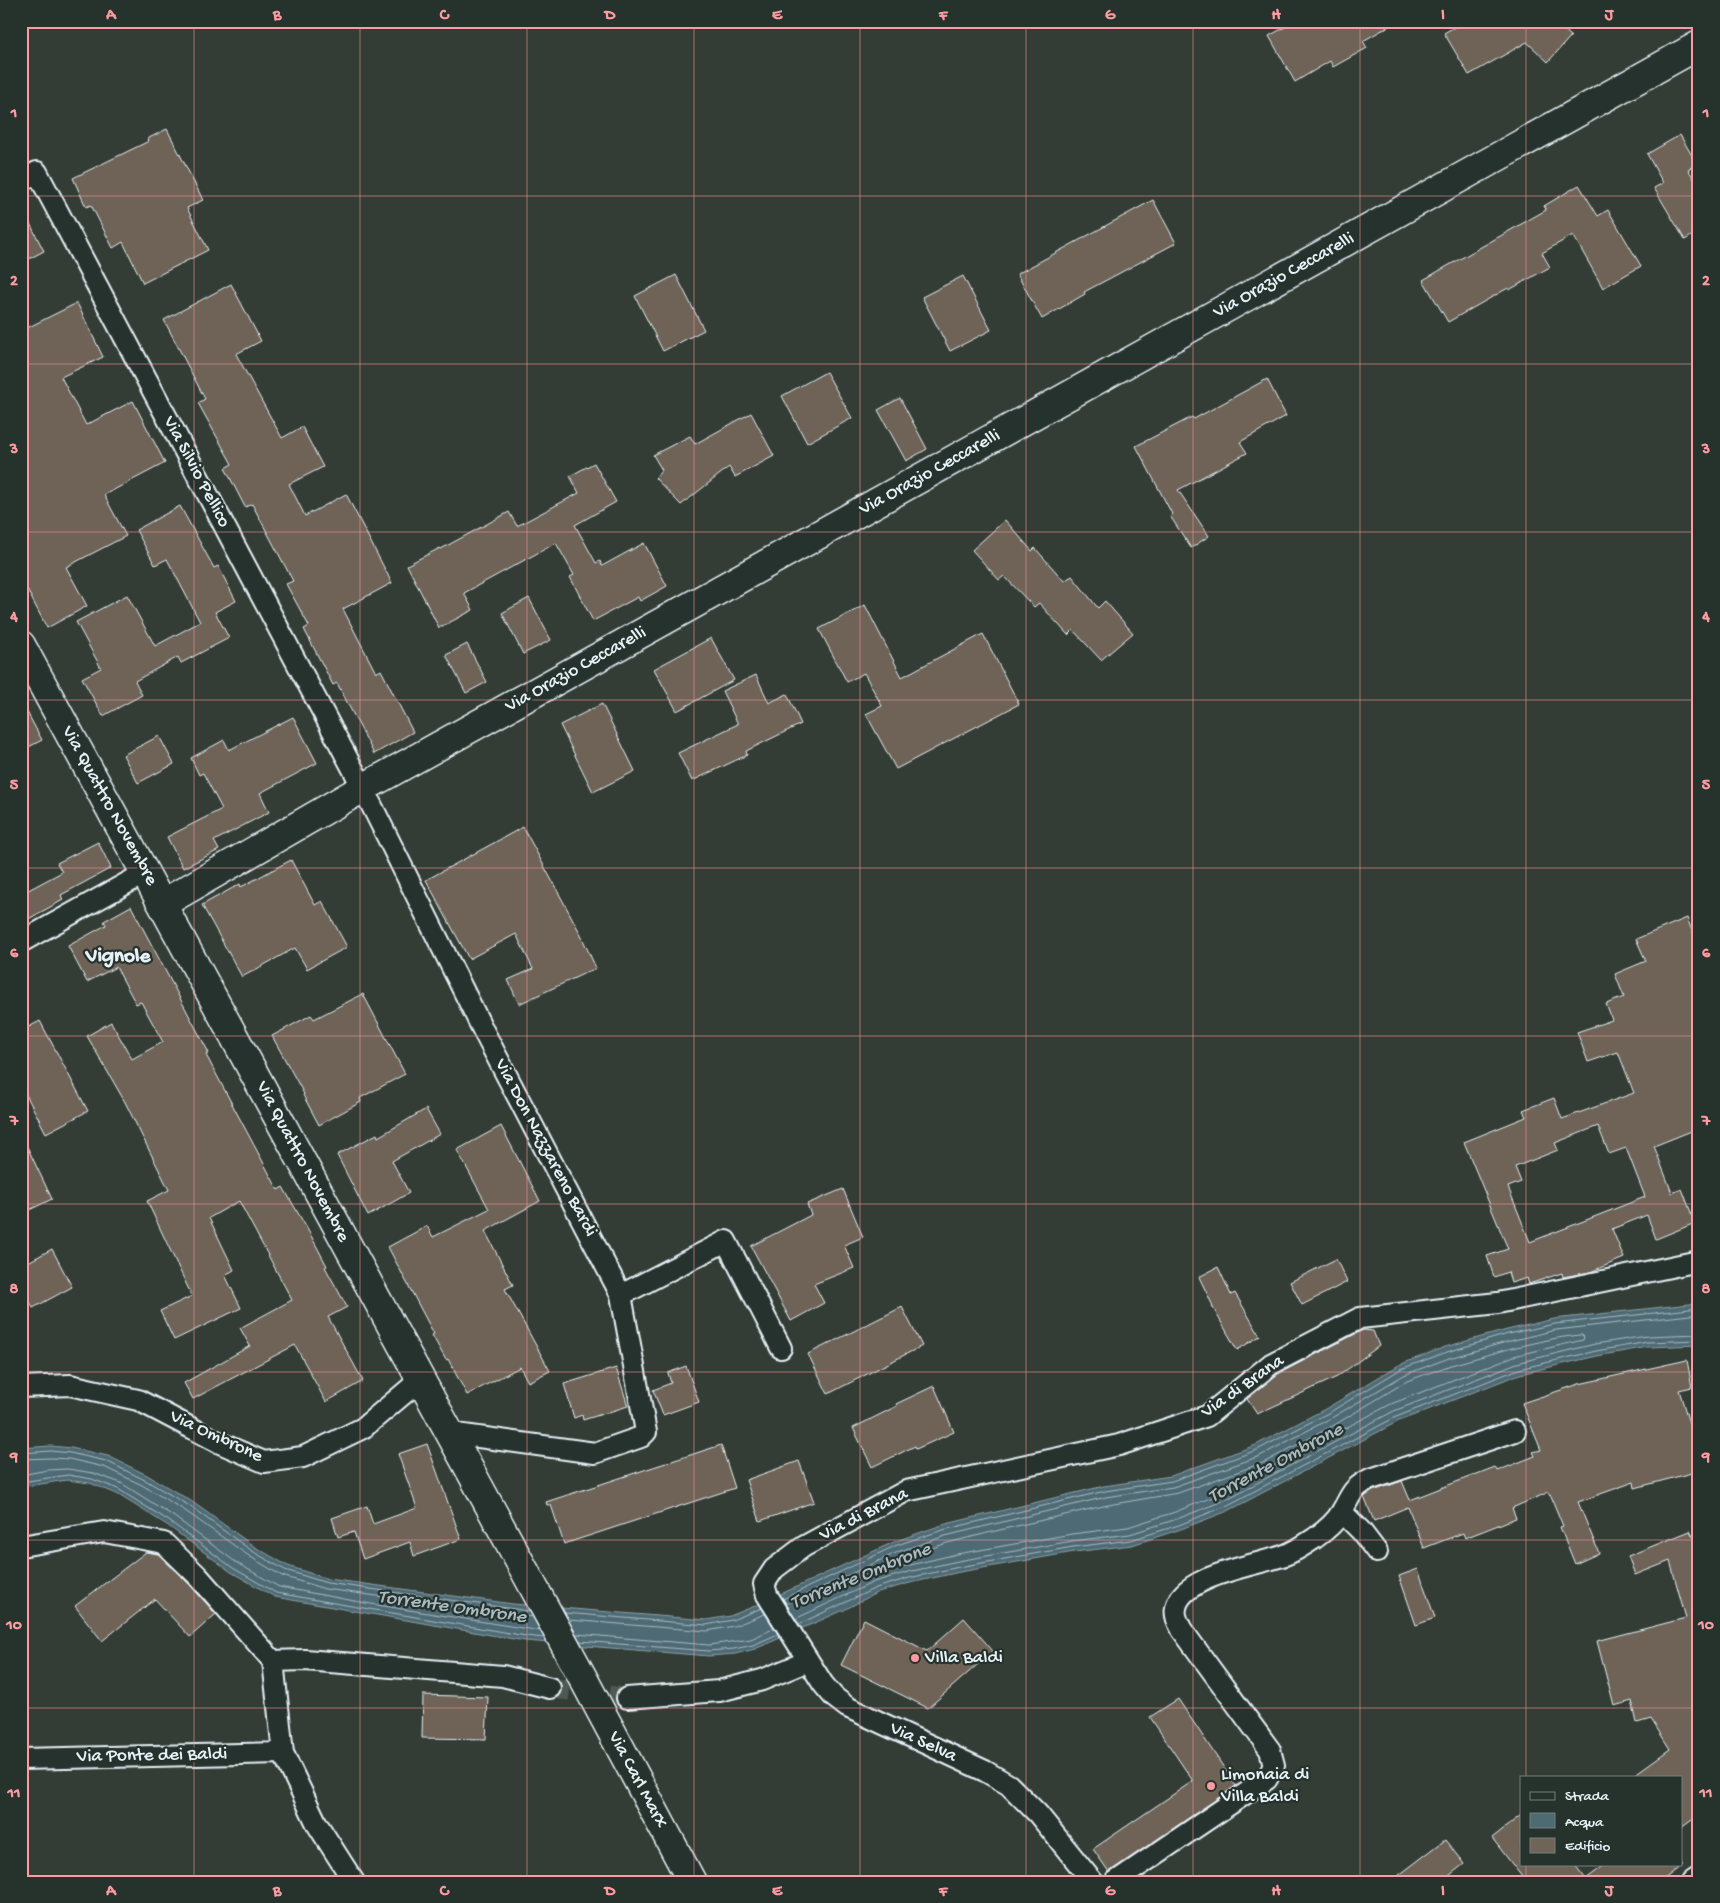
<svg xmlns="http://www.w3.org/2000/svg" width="1720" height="1903" viewBox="0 0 1720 1903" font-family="'Gochi Hand',sans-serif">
<rect width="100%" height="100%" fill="#343d35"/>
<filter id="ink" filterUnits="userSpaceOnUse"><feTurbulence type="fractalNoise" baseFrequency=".02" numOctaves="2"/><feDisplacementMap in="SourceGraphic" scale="10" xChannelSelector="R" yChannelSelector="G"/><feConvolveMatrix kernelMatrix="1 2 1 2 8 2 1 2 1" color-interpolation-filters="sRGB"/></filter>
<g filter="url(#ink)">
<path fill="#4e6b74" stroke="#8ca1a9" d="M 1699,1303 L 1699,1345 L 1648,1347 L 1597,1356 L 1520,1374 L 1399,1421 L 1228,1511 L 1181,1529 L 1132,1545 L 1074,1552 L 960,1572 L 910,1583 L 878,1592 L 844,1610 L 755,1649 L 735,1654 L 709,1656 L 525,1641 L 275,1597 L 231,1572 L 167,1525 L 117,1494 L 90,1483 L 67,1480 L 21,1487 L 21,1448 L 51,1446 L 71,1448 L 108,1456 L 147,1475 L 191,1501 L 255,1547 L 288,1566 L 328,1579 L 513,1604 L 706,1620 L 730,1616 L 755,1606 L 896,1541 L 942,1525 L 1104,1486 L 1171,1476 L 1256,1445 L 1327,1408 L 1399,1365 L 1445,1347 L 1507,1330 L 1554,1319 Z"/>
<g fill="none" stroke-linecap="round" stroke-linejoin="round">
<path stroke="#aabbc3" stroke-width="1" d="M 1582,1335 L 1584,1337 L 1583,1340 L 1514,1356 L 1391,1404 L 1220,1494 L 1175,1512 L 1128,1527 L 1072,1534 L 957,1554 L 889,1570 L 886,1568 L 887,1565 L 903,1558 L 947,1543 L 1008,1528 L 1108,1505 L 1178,1493 L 1265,1462 L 1336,1424 L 1407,1381 L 1451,1365 L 1512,1348 L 1557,1338 Z
M 21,1453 L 51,1451 L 70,1453 L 106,1461 L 145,1480 L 188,1505 L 252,1551 L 285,1570 L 327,1583 L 529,1611
M 21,1459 L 51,1458 L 69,1459 L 104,1467 L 142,1485 L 184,1510 L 249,1556 L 282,1576 L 325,1589 L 533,1617
M 21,1475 L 48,1470 L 68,1469 L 93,1473 L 121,1483 L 173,1516 L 237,1563 L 279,1587 L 371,1604 L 541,1631
M 21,1482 L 68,1475 L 92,1479 L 118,1489 L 169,1521 L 233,1568 L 276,1593 L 526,1636 L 544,1638
M 783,1599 L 897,1545 L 943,1530 L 1105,1491 L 1172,1481 L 1257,1450 L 1330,1412 L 1401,1369 L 1447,1352 L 1508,1334 L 1555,1324 L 1699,1308
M 786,1604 L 900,1551 L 945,1536 L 1106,1497 L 1173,1487 L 1260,1456 L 1333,1417 L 1404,1375 L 1449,1358 L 1510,1341 L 1556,1330 L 1699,1314
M 565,1613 L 706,1625 L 732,1620 L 762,1608
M 795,1619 L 874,1582 L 908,1572 L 958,1561 L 1072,1541 L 1130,1534 L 1177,1519 L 1223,1501 L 1394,1411 L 1517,1363 L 1595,1344 L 1647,1336 L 1699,1334
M 569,1620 L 707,1631 L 734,1626 L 765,1614
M 799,1624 L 876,1588 L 909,1578 L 959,1567 L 1073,1547 L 1131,1540 L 1179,1525 L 1226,1506 L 1396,1417 L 1519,1369 L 1596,1351 L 1648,1342 L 1699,1340
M 576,1634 L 709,1645 L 751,1639 L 775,1628
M 580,1641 L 709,1651 L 734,1649 L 753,1645 L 778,1634"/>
</g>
<path fill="#6e6457" stroke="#e8f1f8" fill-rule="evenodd" d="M 1296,21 L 1398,21 L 1363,41 L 1367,48 L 1333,67 L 1330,61 L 1295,82 L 1269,36 Z
M 1465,21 L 1555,21 L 1571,36 L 1548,62 L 1527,42 L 1469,75 L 1444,33 Z
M 167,129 L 203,200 L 187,208 L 208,250 L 143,283 L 123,242 L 113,248 L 91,205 L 86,207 L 73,178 L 149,141 L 147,139 Z
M 1680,135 L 1697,164 L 1688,169 L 1699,187 L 1699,231 L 1685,240 L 1654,188 L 1663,183 L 1647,154 Z
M 1579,185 L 1598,216 L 1608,210 L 1641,266 L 1603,288 L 1573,235 L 1542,253 L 1550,267 L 1509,290 L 1508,288 L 1448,322 L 1423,280 L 1546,210 L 1544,206 Z
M 1153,200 L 1176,243 L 1084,292 L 1085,294 L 1042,319 L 1017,274 Z
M 21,206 L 44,251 L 21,263 Z
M 676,275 L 704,330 L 663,351 L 635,296 Z
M 963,276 L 991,330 L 950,351 L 922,297 Z
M 231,284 L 261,341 L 236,354 L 282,438 L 302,427 L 323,467 L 289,484 L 305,516 L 346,494 L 392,583 L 343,609 L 376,673 L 381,670 L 413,732 L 374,754 L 337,683 L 333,685 L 304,629 L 309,626 L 286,584 L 293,581 L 252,504 L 245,507 L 225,468 L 232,464 L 198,403 L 205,399 L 164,320 Z
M 77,303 L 103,357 L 61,377 L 86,425 L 133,401 L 165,463 L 104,495 L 126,536 L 66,567 L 87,606 L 47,628 L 21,578 L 21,331 Z
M 826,372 L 852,418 L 807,443 L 782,396 Z
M 1267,379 L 1286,416 L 1240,442 L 1247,453 L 1178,490 L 1209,536 L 1191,548 L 1170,516 L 1172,514 L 1136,446 L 1192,417 L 1194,419 Z
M 900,398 L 927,449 L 906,461 L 878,410 Z
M 751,413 L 774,456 L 735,477 L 729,467 L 681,505 L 655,478 L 662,470 L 653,455 L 690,436 L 695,444 Z
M 594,463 L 616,502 L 575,525 L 596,563 L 600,561 L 602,566 L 644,543 L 667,586 L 640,601 L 638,597 L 593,621 L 570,577 L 574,575 L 556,543 L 464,593 L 473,610 L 439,628 L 407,565 L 440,548 L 441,549 L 509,512 L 517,526 L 579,493 L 570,476 Z
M 180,506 L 214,568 L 218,566 L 236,601 L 215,612 L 229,638 L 181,663 L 178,657 L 135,681 L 142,695 L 103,716 L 82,678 L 101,668 L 76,622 L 127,595 L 155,646 L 200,622 L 167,559 L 155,565 L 136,530 Z
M 1005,520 L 1032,551 L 1035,548 L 1064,581 L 1072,576 L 1098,608 L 1105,601 L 1133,633 L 1101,660 L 1073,630 L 1068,635 L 1039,603 L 1034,607 L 1004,576 L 999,580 L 972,550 Z
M 529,598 L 551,640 L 523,654 L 502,613 Z
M 865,605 L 902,677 L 983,634 L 1019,704 L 896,769 L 866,714 L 882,706 L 864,673 L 847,682 L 819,629 Z
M 711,638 L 734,680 L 677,711 L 654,669 Z
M 467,644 L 487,682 L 466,693 L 446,655 Z
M 756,675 L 769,703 L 787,694 L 801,724 L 746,751 L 747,755 L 692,781 L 678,753 L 738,724 L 722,691 Z
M 21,701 L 42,740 L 21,751 Z
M 602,704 L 635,771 L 593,792 L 560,725 Z
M 293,717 L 317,763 L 260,793 L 269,812 L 214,841 L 219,850 L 183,868 L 167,837 L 222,809 L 203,773 L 199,775 L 191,758 L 224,740 L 229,750 Z
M 159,736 L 174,764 L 138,783 L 123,755 Z
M 523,827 L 578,929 L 596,968 L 519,1004 L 508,980 L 533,969 L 516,934 L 469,959 L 426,880 Z
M 98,842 L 111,868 L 61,895 L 63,900 L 21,923 L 21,894 L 62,872 L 57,863 Z
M 291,860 L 315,905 L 322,901 L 347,947 L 307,969 L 295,948 L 242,977 L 202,905 L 240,884 L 241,887 Z
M 131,906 L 209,1053 L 206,1055 L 240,1119 L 278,1190 L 283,1187 L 309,1232 L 327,1266 L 325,1267 L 347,1307 L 328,1317 L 363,1381 L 326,1402 L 295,1345 L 193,1399 L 184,1383 L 250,1346 L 240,1328 L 292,1300 L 239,1201 L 209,1218 L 234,1270 L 225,1275 L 241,1308 L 174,1340 L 160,1311 L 192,1296 L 147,1201 L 169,1190 L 125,1102 L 87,1036 L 111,1022 L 132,1059 L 163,1042 L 141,1002 L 136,1004 L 116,967 L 87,982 L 68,946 L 106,925 L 104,921 Z
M 1687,918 L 1699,948 L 1699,1128 L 1654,1146 L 1672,1193 L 1682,1189 L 1695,1223 L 1656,1239 L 1647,1215 L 1612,1229 L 1624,1258 L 1590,1272 L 1563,1277 L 1562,1273 L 1529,1284 L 1527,1278 L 1511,1283 L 1508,1272 L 1494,1277 L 1487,1256 L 1508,1249 L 1464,1142 L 1526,1117 L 1523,1110 L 1554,1098 L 1562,1119 L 1634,1093 L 1618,1052 L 1588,1062 L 1577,1032 L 1612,1020 L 1606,1004 L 1624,997 L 1615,974 L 1646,961 L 1636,939 ZM 1598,1126 L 1609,1154 L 1626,1148 L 1645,1197 L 1530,1242 L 1508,1187 L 1521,1182 L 1515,1167 L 1558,1150 L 1555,1143 Z
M 363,994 L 405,1074 L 360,1098 L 361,1102 L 319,1125 L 303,1095 L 304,1094 L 272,1036 L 311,1015 L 314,1019 Z
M 40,1021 L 88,1111 L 46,1133 L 21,1085 L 21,1031 Z
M 426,1109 L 440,1134 L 392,1161 L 409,1193 L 368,1216 L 337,1155 L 377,1134 L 378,1137 Z
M 501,1126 L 540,1201 L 485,1231 L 513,1285 L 505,1289 L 550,1371 L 528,1382 L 520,1367 L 467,1395 L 448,1359 L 446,1360 L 432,1335 L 434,1334 L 388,1247 L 427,1226 L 433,1237 L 489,1209 L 457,1150 Z
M 21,1134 L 52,1199 L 21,1214 Z
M 843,1189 L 863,1237 L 844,1245 L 854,1268 L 814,1284 L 824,1303 L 791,1321 L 751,1246 L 811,1215 L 807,1204 Z
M 52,1249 L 72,1287 L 33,1308 L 21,1284 L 21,1266 Z
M 1336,1259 L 1347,1282 L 1302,1305 L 1290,1282 Z
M 1218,1267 L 1231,1295 L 1235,1293 L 1260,1336 L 1237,1350 L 1212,1306 L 1213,1306 L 1199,1277 Z
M 902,1307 L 922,1346 L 828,1394 L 808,1354 Z
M 1363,1330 L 1373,1331 L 1379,1346 L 1337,1377 L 1257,1414 L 1247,1399 L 1278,1374 Z
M 1687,1360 L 1692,1387 L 1679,1390 L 1699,1456 L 1699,1471 L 1635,1488 L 1634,1482 L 1578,1502 L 1599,1553 L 1575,1564 L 1560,1527 L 1563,1526 L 1549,1492 L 1512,1508 L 1516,1518 L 1465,1538 L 1463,1533 L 1424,1548 L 1408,1507 L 1374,1521 L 1364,1497 L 1373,1491 L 1402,1481 L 1410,1500 L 1495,1467 L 1497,1471 L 1535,1456 L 1533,1452 L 1541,1450 L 1522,1403 L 1579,1384 Z
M 686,1366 L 699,1402 L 663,1415 L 653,1390 L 671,1383 L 668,1373 Z
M 616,1368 L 628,1406 L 583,1420 L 582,1415 L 574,1418 L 564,1384 Z
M 934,1386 L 954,1432 L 916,1449 L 915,1446 L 872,1467 L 853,1428 L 897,1406 L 896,1404 Z
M 427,1444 L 461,1539 L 414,1556 L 410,1542 L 363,1559 L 354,1532 L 338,1537 L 332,1518 L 367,1506 L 373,1524 L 417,1508 L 398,1454 Z
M 721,1445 L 735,1488 L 564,1544 L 551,1505 L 547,1505 L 546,1502 Z
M 799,1461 L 814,1502 L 760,1521 L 746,1480 Z
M 1690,1531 L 1699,1547 L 1699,1815 L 1681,1828 L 1681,1777 L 1631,1777 L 1670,1749 L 1651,1719 L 1637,1723 L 1632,1701 L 1614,1706 L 1597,1641 L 1686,1618 L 1670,1561 L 1635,1575 L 1628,1556 Z
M 146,1552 L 158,1554 L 189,1584 L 216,1614 L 190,1637 L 155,1599 L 102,1641 L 75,1606 Z
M 1418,1569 L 1435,1618 L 1416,1625 L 1399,1576 Z
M 964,1618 L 993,1651 L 928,1708 L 841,1665 L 864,1619 L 927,1651 Z
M 423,1695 L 488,1697 L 486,1739 L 422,1738 Z
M 1178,1699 L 1236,1786 L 1109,1872 L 1093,1849 L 1193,1781 L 1150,1717 Z
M 1521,1815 L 1521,1864 L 1574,1864 L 1586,1879 L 1606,1864 L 1684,1864 L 1660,1882 L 1526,1882 L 1492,1838 Z
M 1445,1840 L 1464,1864 L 1441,1882 L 1390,1882 Z"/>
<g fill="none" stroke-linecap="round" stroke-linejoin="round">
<path stroke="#4f5852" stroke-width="20" stroke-dasharray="20 10" stroke-linecap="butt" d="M 550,1688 L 627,1698"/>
<g stroke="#e8f1f8" stroke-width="24">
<path id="street" d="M 21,181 L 37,172 L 363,788 L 485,1034 L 621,1295 L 726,1241 L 781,1348
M 21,942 L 145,873
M 21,1387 L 70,1385 L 138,1400 L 220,1443 L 264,1462 L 303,1457 L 363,1428 L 420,1380
M 449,1433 L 595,1453 L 641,1437 L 646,1432 L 621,1295
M 1342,1512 L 1361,1531 L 1377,1552
M 21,1546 L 104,1532 L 164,1543 L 198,1576 L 273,1661 L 283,1753 L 317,1824 L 354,1882
M 273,1661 L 305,1660 L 503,1676 L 550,1688
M 627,1698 L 719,1691 L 762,1680 L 808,1661
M 21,1759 L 283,1753
M 1093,1882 L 1038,1814 L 1009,1785 L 985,1771 L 847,1707 L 834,1697 L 823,1684 L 767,1595 L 764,1584 L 774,1569 L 803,1547 L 906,1491 L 1119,1445 L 1207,1416 L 1271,1364 L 1360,1318 L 1498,1303 L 1699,1261
M 1115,1882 L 1267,1779 L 1274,1765 L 1270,1750 L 1182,1630 C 1179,1624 1174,1616 1176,1608 C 1181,1575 1259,1565 1285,1555 C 1296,1551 1306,1544 1315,1538 C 1325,1531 1336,1522 1342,1511 C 1351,1496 1351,1489 1368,1480 L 1515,1431
M 1692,1882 L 1699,1877"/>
</g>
<g stroke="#e8f1f8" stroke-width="31">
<path id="secondary" d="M 21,645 L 583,1678 L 692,1882
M 162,904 L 363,788 L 1699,45"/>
</g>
<use href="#street" stroke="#26332d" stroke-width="20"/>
<use href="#secondary" stroke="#26332d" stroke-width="28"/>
</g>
</g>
<path fill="none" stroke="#ff9aa2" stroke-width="1" stroke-opacity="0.55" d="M 194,21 L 194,1882M 360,21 L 360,1882M 527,21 L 527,1882M 694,21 L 694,1882M 860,21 L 860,1882M 1026,21 L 1026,1882M 1193,21 L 1193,1882M 1360,21 L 1360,1882M 1526,21 L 1526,1777M 21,196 L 1699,196M 21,364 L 1699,364M 21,532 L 1699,532M 21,700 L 1699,700M 21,868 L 1699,868M 21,1036 L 1699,1036M 21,1204 L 1699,1204M 21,1372 L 1699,1372M 21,1540 L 1699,1540M 21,1708 L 1699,1708M 1526,1864 L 1526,1882"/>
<g fill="#ff9aa2" stroke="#26332d" stroke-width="2">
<circle cx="915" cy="1658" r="5"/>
<circle cx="1211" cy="1786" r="5"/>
</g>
<g text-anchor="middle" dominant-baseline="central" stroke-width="4.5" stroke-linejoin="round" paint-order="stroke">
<g font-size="19" fill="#e8f1f8" stroke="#26332d">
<text transform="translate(1284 276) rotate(-29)">Via Orazio Ceccarelli</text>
<text transform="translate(196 472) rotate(62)">Via Silvio Pellico</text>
<text transform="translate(930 473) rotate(-29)">Via Orazio Ceccarelli</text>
<text transform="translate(576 670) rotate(-29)">Via Orazio Ceccarelli</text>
<text transform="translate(109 806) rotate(61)">Via Quattro Novembre</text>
<text transform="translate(545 1148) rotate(62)">Via Don Nazzareno Bardi</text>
<text transform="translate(302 1162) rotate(62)">Via Quattro Novembre</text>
<text transform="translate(1243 1387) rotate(-35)">Via di Brana</text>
<text transform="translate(216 1437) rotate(25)">Via Ombrone</text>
<text transform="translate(864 1515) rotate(-27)">Via di Brana</text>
<text transform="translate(923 1743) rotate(25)">Via Selva</text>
<text transform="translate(152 1756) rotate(-1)">Via Ponte dei Baldi</text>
<text transform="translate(637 1780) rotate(62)">Via Carl Marx</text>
</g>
<g font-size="19" fill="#e8f1f8" stroke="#26332d" text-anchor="start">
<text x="925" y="1658">Villa Baldi</text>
<text x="1221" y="1775">Limonaia di<tspan x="1221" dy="22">Villa Baldi</tspan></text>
</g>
<g font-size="20" font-style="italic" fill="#aabbc3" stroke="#26332d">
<text transform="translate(1276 1464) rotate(-28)">Torrente Ombrone</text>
<text transform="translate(861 1577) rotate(-22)">Torrente Ombrone</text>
<text transform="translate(452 1608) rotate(8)">Torrente Ombrone</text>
</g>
<g font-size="21" font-weight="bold" fill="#e8f1f8" stroke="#26332d">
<text x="118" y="957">Vignole</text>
</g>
</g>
<rect width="1720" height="1903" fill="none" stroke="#26332d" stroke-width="55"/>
<rect x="1520" y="1776" width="162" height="90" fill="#26332d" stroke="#747f7e"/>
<rect x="1530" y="1792" width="25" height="8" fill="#26332d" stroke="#747f7e"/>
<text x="1565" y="1800" font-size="15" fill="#e8f1f8">Strada</text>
<rect x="1530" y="1813" width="25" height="15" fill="#4e6b74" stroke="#747f7e"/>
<text x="1565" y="1826" font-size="15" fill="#e8f1f8">Acqua</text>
<rect x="1530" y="1838" width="25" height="15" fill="#6e6457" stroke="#747f7e"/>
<text x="1565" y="1850" font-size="15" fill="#e8f1f8">Edificio</text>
<rect x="28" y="28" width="1664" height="1848" fill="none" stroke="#ff9aa2" stroke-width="2"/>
<g font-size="16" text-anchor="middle" font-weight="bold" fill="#ff9aa2">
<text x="111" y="19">A</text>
<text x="277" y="19">B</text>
<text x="444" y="19">C</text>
<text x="610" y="19">D</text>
<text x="777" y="19">E</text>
<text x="943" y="19">F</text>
<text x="1110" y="19">G</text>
<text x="1276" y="19">H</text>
<text x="1443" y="19">I</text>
<text x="1609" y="19">J</text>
<text x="14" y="117">1</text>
<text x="1706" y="117">1</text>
<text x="14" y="285">2</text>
<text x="1706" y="285">2</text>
<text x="14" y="453">3</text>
<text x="1706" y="453">3</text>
<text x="14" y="621">4</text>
<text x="1706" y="621">4</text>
<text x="14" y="789">5</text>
<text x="1706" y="789">5</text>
<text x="14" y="957">6</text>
<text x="1706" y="957">6</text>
<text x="14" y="1125">7</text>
<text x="1706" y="1125">7</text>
<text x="14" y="1293">8</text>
<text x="1706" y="1293">8</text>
<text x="14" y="1461">9</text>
<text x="1706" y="1461">9</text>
<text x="14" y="1629">10</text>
<text x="1706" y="1629">10</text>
<text x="14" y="1797">11</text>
<text x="1706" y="1797">11</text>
<text x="111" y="1895">A</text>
<text x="277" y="1895">B</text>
<text x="444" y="1895">C</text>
<text x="610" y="1895">D</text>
<text x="777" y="1895">E</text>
<text x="943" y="1895">F</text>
<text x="1110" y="1895">G</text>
<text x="1276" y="1895">H</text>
<text x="1443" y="1895">I</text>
<text x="1609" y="1895">J</text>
</g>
</svg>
